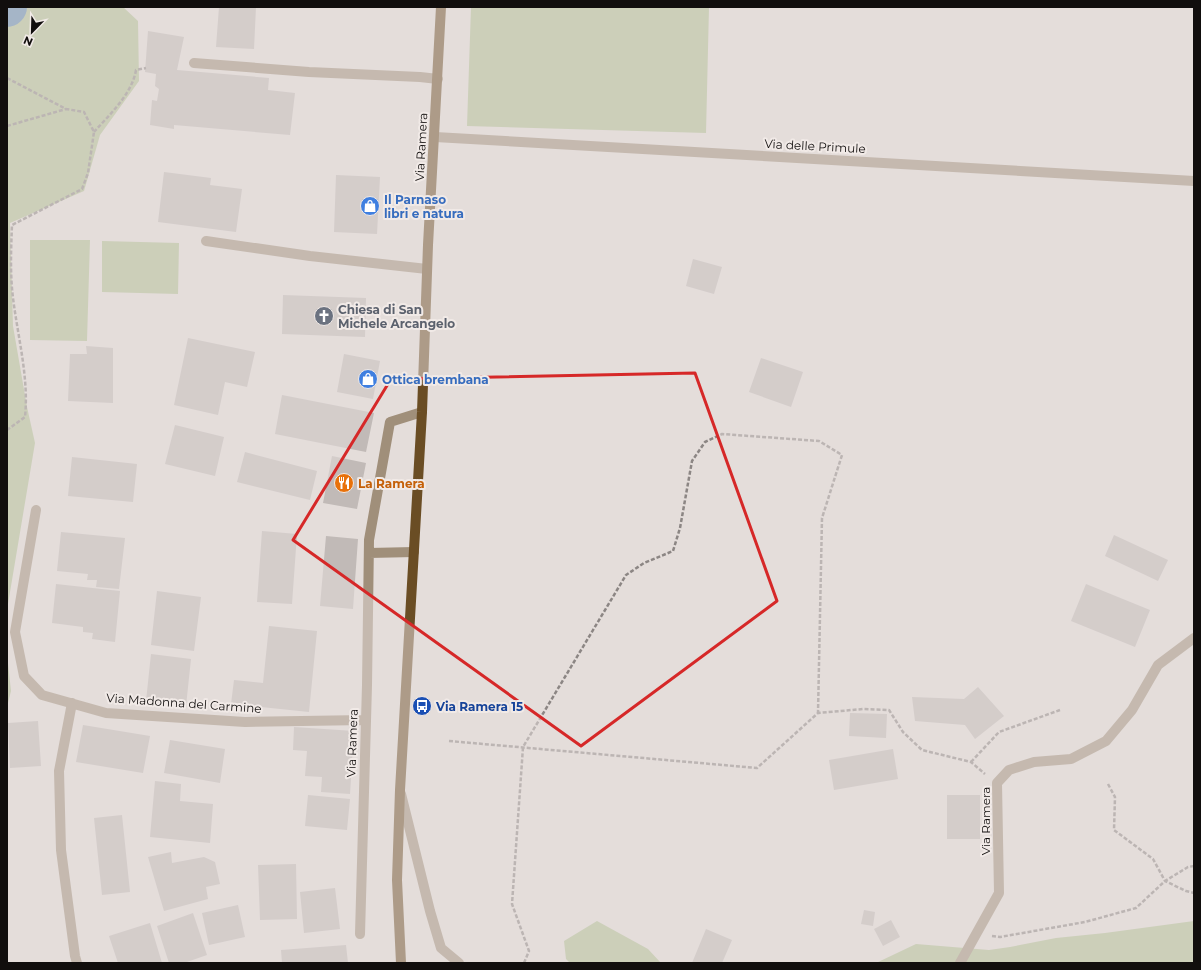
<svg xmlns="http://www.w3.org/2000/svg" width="1201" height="970" viewBox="0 0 1201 970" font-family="Montserrat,sans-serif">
<rect width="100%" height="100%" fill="#e4ddda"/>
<path fill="#afbf91" d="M 7,7 L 123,7 L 138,21 L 139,81 L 100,135 L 84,191 L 10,223 L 13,326 L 27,407 L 35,443 L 7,610 Z
M 471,7 L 709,7 L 706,133 L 467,126 Z
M 30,240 L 90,240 L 87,341 L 30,340 Z
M 102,241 L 179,243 L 178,294 L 102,292 Z
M 7,654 L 11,691 L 7,707 Z
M 597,921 L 648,949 L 661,963 L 570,963 L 566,959 L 564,941 Z
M 1194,921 L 1194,963 L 876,963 L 916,944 L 989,950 L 1010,947 L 1056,938 L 1105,933 Z"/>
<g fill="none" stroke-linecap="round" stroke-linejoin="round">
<path stroke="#5a85b0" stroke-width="38" d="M 7,8 L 8,7"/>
</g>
<path fill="#c1bab7" d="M 219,7 L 256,7 L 254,49 L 216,47 Z
M 148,31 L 184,37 L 177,70 L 269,78 L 268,90 L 295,93 L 290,135 L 174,125 L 174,129 L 150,125 L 152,100 L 157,101 L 159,89 L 155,86 L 156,74 L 145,72 Z
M 164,172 L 211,178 L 210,185 L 242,189 L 236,232 L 158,222 Z
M 336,175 L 380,177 L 377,234 L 334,232 Z
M 693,259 L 722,267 L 714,294 L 686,286 Z
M 283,295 L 366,298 L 365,337 L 282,334 Z
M 188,338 L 255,352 L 247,387 L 225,382 L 218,415 L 174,405 Z
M 86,346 L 113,348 L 113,403 L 68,401 L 70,354 L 87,354 Z
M 344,354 L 380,361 L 373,399 L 337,392 Z
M 761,358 L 803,372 L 791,407 L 749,392 Z
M 282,395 L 374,413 L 366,452 L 275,434 Z
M 175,425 L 224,437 L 215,476 L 165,464 Z
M 245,452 L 317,471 L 310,500 L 237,482 Z
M 332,456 L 366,463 L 357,509 L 323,503 Z
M 72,457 L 137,464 L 133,502 L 68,496 Z
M 262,531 L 297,534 L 292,604 L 257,602 Z
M 61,532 L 125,538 L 119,589 L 96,587 L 97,580 L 87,580 L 88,574 L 57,571 Z
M 1114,535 L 1168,560 L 1158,581 L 1105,556 Z
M 326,536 L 358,539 L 353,609 L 320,606 Z
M 56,584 L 120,591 L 115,642 L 92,639 L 93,633 L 83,632 L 83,627 L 52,623 Z
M 1086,584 L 1150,610 L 1135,647 L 1071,621 Z
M 157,591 L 201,597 L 194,651 L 151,645 Z
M 269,626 L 317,631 L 309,712 L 231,704 L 234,680 L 263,683 Z
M 151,654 L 191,659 L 186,706 L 146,701 Z
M 978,687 L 1004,716 L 975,739 L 965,725 L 915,721 L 912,697 L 964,699 Z
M 850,713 L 887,714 L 886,738 L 849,736 Z
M 38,721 L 41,766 L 10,768 L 8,723 Z
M 83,725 L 150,736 L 143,773 L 76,762 Z
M 294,727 L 354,731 L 350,794 L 321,792 L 322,777 L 305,776 L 307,751 L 293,750 Z
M 170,740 L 225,749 L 220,783 L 164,773 Z
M 893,749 L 898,779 L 834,790 L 829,760 Z
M 155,781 L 181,784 L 180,801 L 213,804 L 210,843 L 150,837 Z
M 308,795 L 350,799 L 347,830 L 305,826 Z
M 947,795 L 980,795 L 980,839 L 947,839 Z
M 122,815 L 130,892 L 102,895 L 94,818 Z
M 171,852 L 172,863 L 204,857 L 215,862 L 220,884 L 206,887 L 208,899 L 164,911 L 148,857 Z
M 296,864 L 297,919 L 260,920 L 258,865 Z
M 335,888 L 340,929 L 304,933 L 300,892 Z
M 238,905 L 245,937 L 209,945 L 202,913 Z
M 864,910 L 875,912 L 873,926 L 861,924 Z
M 193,913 L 207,955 L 184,963 L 169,963 L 157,926 Z
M 891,920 L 900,937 L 883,946 L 874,929 Z
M 150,923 L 162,963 L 118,963 L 109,936 Z
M 706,929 L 732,940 L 722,963 L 692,963 Z
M 346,945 L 348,963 L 282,963 L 281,950 Z"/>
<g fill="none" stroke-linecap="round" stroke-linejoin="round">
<path stroke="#8c8684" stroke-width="2.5" stroke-dasharray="4 2" stroke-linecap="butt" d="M 7,78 L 66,109 L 84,112 L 94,132 L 88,173 L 82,189 L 12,225 C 11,249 10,274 13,298 C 18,338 29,378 25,417 L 7,430
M 7,126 L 66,109
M 94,132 C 110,114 132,94 136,70 L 146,68
M 449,741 L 757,768 L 818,713 L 863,709 L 889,710 L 903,732 L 922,750 L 971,762 L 985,774
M 971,762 L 999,732 L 1060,710
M 1108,784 L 1115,797 L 1114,830 L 1153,859 L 1165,881 L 1186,891 L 1194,893
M 992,936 L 1000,937 L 1085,922 L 1136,908 L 1165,881 L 1188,867 L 1194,866
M 524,963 L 529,951 L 512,904 L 523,747 L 626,575 L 644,563 L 673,551 L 680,528 L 692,461 L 705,442 L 722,434 L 819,441 L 842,455 L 822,518 L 818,713"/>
<path stroke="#a08f7a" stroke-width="10" d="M 194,63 L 309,72 L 420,77 L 438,79
M 435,137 L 1194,181
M 206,241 L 310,256 L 427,269
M 36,510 L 15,632 L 24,676 L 42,695 L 106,713 L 245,722 L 365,720
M 369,553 L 414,552
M 72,703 L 59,771 L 61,850 L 75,956 L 77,963
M 401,794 L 430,911 L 441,948 L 459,963
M 360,934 L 367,685 L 369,540 L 390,422 L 422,412
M 960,963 L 999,893 L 997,783 L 1009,770 L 1034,762 L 1071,759 L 1106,741 L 1132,710 L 1158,665 L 1194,638"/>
<path stroke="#6a4d24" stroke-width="10" d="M 401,963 L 397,880 L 400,790 L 422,412 L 428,245 L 441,7"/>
</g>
<path d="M0 0H1201V970H0ZM 695,373 L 777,601 L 581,746 L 293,540 L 391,379 Z" fill="#e4ddda" fill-opacity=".55" fill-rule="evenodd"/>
<path fill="none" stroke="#d62828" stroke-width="3" stroke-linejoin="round" d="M 695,373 L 777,601 L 581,746 L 293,540 L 391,379 Z"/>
<defs>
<g id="shop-disc" transform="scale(1)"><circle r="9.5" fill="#3f7fe0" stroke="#f1eae7"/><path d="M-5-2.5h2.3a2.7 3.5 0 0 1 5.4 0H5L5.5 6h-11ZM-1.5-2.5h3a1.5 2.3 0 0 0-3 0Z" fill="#fff"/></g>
<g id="church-disc" transform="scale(1)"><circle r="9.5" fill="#6b7280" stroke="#f1eae7"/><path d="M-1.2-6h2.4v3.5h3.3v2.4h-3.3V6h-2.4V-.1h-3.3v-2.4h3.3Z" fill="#fff"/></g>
<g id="restaurant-disc" transform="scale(1)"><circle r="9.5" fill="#e8710a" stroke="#f1eae7"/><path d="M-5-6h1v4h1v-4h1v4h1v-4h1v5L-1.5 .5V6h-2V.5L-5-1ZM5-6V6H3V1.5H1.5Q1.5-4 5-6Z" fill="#fff"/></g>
<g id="bus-disc" transform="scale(1)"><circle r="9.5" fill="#1a4fb4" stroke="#f1eae7"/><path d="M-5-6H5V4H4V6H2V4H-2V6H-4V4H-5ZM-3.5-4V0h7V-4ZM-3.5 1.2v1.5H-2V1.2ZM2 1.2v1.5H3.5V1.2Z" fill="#fff"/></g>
</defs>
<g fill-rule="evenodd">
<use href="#shop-disc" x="370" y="206"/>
<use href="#church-disc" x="324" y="316"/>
<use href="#shop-disc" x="368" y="379"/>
<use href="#restaurant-disc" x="344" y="483"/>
<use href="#bus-disc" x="422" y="706"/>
</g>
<g text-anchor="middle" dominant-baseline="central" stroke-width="4" stroke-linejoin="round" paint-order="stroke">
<g font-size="12" fill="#110e0d" stroke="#f1eae7">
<text transform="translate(815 146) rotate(3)">Via delle Primule</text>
<text transform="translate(421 147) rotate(-87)">Via Ramera</text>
<text transform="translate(184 703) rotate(4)">Via Madonna del Carmine</text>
<text transform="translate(352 743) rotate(-88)">Via Ramera</text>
<text transform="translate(985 821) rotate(-90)">Via Ramera</text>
</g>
<g font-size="12" font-weight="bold" fill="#366cbe" stroke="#f1eae7" text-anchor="start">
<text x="384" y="199">Il Parnaso<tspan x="384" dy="14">libri e natura</tspan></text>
<text x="382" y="379">Ottica brembana</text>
</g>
<g font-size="12" font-weight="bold" fill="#5b616d" stroke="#f1eae7" text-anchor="start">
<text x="338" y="309">Chiesa di San<tspan x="338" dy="14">Michele Arcangelo</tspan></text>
</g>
<g font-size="12" font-weight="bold" fill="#c56008" stroke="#f1eae7" text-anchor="start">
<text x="358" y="483">La Ramera</text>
</g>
<g font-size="12" font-weight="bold" fill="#164399" stroke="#f1eae7" text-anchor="start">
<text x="436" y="706">Via Ramera 15</text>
</g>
</g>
<rect width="1201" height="970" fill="none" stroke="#110e0d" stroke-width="16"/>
<g transform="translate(32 32) rotate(203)" stroke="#f1eae7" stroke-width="3" paint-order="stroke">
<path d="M0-3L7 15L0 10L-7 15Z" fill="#110e0d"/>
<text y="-6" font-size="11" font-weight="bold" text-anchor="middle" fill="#110e0d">N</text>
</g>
</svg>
